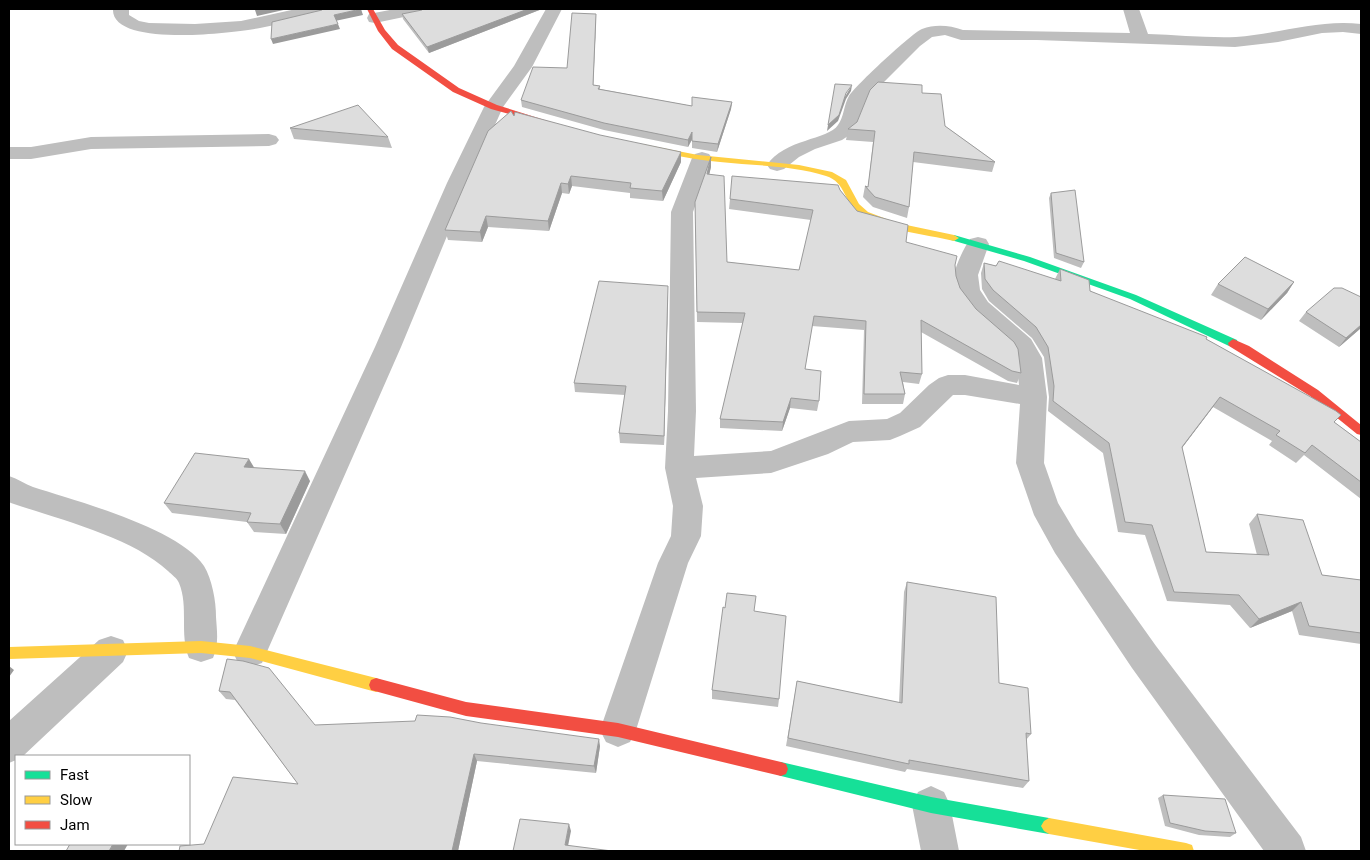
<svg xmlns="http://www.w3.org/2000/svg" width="1370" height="860" viewBox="0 0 1370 860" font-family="Roboto,sans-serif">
<rect width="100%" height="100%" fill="#fff"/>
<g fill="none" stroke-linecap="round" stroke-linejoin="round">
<path fill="#bebebe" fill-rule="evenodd" d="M 113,9 L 129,9 L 129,15 L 139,21 L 149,23 L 195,24 L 241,21 L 296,9 L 325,9 L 323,13 C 302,18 281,24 260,28 C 235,33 111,48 113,9 Z
M 395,9 L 425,9 L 423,13 L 375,23 L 369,22 L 367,18 L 369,14 Z
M 546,9 L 562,9 L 532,67 L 503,107 L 469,183 L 401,347 L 262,663 L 250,667 L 238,663 L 233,652 L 375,347 L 447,183 L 484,107 L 514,66 Z
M 1123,9 L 1139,9 L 1148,34 C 1177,35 1207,38 1236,37 C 1278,34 1319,19 1361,24 L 1361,34 L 1343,32 L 1322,33 L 1278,42 L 1235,47 L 1037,40 L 961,40 L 945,35 L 932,37 L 920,46 L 867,99 L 854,132 L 842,140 L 815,149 L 799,157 L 784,169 L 777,171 L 770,169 L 767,165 C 784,139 828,140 838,125 C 844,117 844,104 849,96 C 855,86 912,33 922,29 C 935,24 949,25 963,30 L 1130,33 Z
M 269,134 L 276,136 L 279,140 L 276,144 L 269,146 L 91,149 L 31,159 L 9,159 L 9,147 L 31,147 L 91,137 Z
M 702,152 L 709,154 L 712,158 L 693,212 L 696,411 L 694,456 L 771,451 L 849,421 L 887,419 L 900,413 L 929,385 L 939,378 L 948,375 L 965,375 L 1019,385 L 1016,358 L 1012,351 C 993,334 950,304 954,275 C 956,264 964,248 970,239 L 978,237 L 986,239 L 989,244 L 978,275 L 980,290 L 988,302 L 1031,339 L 1042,358 L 1047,397 L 1044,463 L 1058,503 L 1077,535 L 1156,646 L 1301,837 L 1306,851 L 1264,851 L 1132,668 L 1055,553 L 1034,515 L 1016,463 L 1020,404 L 965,395 L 953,395 L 920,427 L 900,436 L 890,440 L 853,442 L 828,454 L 771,473 L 696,478 L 703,506 L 701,536 L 688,563 L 636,730 L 630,742 L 618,747 L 606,742 L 600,730 L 658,563 L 671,536 L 673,506 L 665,468 L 668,411 L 671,212 L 692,158 L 695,154 Z
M 9,476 C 18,479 25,484 33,487 C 76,501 179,528 204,566 C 212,579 216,601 216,617 C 217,632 219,644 213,658 L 201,662 L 189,658 C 179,634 189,607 179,583 C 177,578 172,575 168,571 C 132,537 58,519 11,503 L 9,502 Z
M 111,636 L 123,640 L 128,651 L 123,662 L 23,756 L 16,756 L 16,760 L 9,763 L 9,721 L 99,640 Z
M 931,786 L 944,792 L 950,805 L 959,851 L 921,851 L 912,805 L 918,792 Z"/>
<path fill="#16e098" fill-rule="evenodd" d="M 954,235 L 1030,257 L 1136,295 L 1237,340 L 1238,343 L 1237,346 L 1229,346 L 1130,299 L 1024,261 L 951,240 L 951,236 Z
M 781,762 L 931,797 L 1049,818 L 1054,821 L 1057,826 L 1054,831 L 1049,834 L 931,813 L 781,776 L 776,774 L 774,769 L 776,764 Z"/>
<path fill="#ffcf43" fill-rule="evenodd" d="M 642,144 L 698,155 L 799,165 L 832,172 L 846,180 L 859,204 L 868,212 L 897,223 L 954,235 L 959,238 L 954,241 C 925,234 884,231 859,214 C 844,203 846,182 826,176 C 792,165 755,166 720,162 C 694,160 668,154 642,148 Z
M 201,641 L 250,646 L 376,678 L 381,680 L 383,685 L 381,690 L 376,692 L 250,658 L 201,653 L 9,659 L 9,647 Z
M 1049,818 L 1186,843 L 1192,845 L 1194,851 L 1145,851 L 1049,834 L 1044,831 L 1041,826 L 1044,821 Z"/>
<path fill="#f24e42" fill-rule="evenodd" d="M 367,9 L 373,9 L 385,30 L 398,45 L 459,88 L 497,105 L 554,123 L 550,125 L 491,109 L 453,92 L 392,49 L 378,31 Z
M 1233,339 L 1249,346 L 1318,390 L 1361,425 L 1361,435 L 1357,434 L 1310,396 L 1229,346 L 1228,343 Z
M 376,678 L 466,702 L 618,723 L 781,762 L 786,764 L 788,769 L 786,774 L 781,776 L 618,737 L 466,716 L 371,690 L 369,685 L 371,680 Z"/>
</g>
<path fill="#bebebe" d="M 423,9 L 542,9 L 429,53 L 403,19 L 402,14 L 422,10 Z
M 596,14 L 596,21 L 593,85 L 600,86 L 600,89 L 692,106 L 732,102 L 731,109 L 717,152 L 692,148 L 692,140 L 688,147 L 604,130 L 522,107 L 521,100 L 567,68 Z
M 922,93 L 945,126 L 995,162 L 992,172 L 913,162 L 909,207 L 907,218 L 873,207 L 863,197 L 865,186 L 868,187 L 873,142 L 846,140 L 848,129 Z
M 514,116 L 681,162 L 663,201 L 630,198 L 630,193 L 572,186 L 569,194 L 562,193 L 549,231 L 488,227 L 482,242 L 448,240 L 445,230 Z
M 290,128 L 388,137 L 392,148 L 294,139 Z
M 711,157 L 711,167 L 709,174 L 727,262 L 799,270 L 811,220 L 729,209 L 730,199 L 840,190 L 857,211 L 906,242 L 955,265 L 956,276 L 960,288 L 1021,373 L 1017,383 L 1008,381 L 921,332 L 922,374 L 919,384 L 903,382 L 905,394 L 903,404 L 862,404 L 864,330 L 812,326 L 805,369 L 819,401 L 817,411 L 790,408 L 782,431 L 720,428 L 720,419 L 743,323 L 697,322 L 695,202 Z
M 1051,193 L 1084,262 L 1081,268 L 1054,258 L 1049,198 Z
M 984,263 L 1055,279 L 1060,269 L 1090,291 L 1206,339 L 1341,415 L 1334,422 L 1361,442 L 1361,499 L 1304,455 L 1296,463 L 1269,445 L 1272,441 L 1213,407 L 1182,448 L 1206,552 L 1257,555 L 1249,524 L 1257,514 L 1322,575 L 1361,580 L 1361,644 L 1299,635 L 1292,611 L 1250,628 L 1230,605 L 1167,601 L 1145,535 L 1118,532 L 1103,453 L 1048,411 L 1049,397 L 1044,357 L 1032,338 L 989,301 L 982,289 L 981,273 Z
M 1294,282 L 1287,293 L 1261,320 L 1211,295 L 1218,284 Z
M 668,296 L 664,445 L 620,443 L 619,433 L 625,395 L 575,392 L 574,383 Z
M 1361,297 L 1361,328 L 1339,347 L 1299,321 L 1306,312 Z
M 254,468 L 310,481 L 286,534 L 254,532 L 247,522 L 172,513 L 164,503 Z
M 907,582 L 999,683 L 1031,734 L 1026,740 L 1029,781 L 1023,788 L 907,769 L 905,772 L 786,746 L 797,681 L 899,703 L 904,592 Z
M 754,611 L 779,699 L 778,707 L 712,699 L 712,690 Z
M 227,659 L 315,725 L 600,746 L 596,773 L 477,761 L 458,851 L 179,851 L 204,844 L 298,784 L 235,700 L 226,699 L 219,691 Z
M 1163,795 L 1236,833 L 1230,837 L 1199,835 L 1165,826 L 1158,798 Z"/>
<path fill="#9b9b9b" d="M 262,9 L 288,9 L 257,16 L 255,10 Z
M 361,9 L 363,15 L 335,21 L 334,15 Z
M 528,9 L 542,9 L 429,53 L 427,47 Z
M 596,14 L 596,21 L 593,92 L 593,85 Z
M 338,24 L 340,29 L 273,44 L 271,39 Z
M 852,85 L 851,91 L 846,99 L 838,121 L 827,131 L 828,125 Z
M 732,102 L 731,109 L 717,152 L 718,144 Z
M 692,132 L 692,139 L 688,147 L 688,140 Z
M 681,152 L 681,162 L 663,201 L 662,191 Z
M 711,157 L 711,167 L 707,184 L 707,174 Z
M 571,176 L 572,186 L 569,194 L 568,184 Z
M 561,183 L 562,193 L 549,231 L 548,221 Z
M 486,216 L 488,227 L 482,242 L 480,232 Z
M 1294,282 L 1287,293 L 1261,320 L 1268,309 Z
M 668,286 L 668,296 L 664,445 L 664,436 Z
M 1361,325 L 1361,328 L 1339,347 L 1346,338 Z
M 1220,397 L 1213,407 L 1175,457 L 1182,447 Z
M 791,398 L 790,408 L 782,431 L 783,422 Z
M 249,459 L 255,469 L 244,467 Z
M 305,471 L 310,481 L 286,534 L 280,524 Z
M 1301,602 L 1292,611 L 1250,628 L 1259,619 Z
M 9,666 L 14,670 L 9,677 Z
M 599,739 L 600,746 L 596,773 L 594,766 Z
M 474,754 L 477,761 L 458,851 L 452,851 Z
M 569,824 L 571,831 L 567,851 L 565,845 Z
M 113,844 L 128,844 L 124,851 L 109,851 Z"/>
<path fill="#ddd" stroke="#9b9b9b" d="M 322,9 L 361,9 L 334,15 L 338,24 L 271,39 L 272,22 L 322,10 Z
M 423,9 L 528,9 L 427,47 L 402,14 L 422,10 Z
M 572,13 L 596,14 L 593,85 L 600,86 L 598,89 L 692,106 L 692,97 L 732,102 L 718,144 L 692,141 L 692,132 L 688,140 L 604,123 L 521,100 L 533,67 L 567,68 Z
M 878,82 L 922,85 L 922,93 L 941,94 L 945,126 L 995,162 L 914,152 L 909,207 L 875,197 L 865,186 L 868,187 L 875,131 L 848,129 L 857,122 L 870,90 Z
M 835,84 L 852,85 L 846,93 L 839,115 L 828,125 Z
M 358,105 L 388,137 L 290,128 Z
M 511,111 L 514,116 L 515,112 L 600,135 L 681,152 L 662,191 L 630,188 L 631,183 L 571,176 L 568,184 L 561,183 L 548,221 L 486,216 L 480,232 L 445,230 L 488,131 Z
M 711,157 L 707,174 L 724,176 L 727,262 L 799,270 L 813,210 L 730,199 L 732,176 L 838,185 L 840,190 L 857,211 L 908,225 L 906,242 L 957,256 L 955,265 L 956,276 L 960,288 L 976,309 L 1014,342 L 1018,349 L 1021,373 L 1012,371 L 921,320 L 922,374 L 900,372 L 905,394 L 864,394 L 866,321 L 814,316 L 805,369 L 821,371 L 819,401 L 791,398 L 783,422 L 720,419 L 745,313 L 697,312 L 695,202 Z
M 1075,190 L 1084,262 L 1056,253 L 1051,193 Z
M 1245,257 L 1294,282 L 1268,309 L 1218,284 Z
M 999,261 L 1061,281 L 1060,269 L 1089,280 L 1090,291 L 1207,337 L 1206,339 L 1336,411 L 1341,415 L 1334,422 L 1361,442 L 1361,482 L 1312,445 L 1305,453 L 1276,435 L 1280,431 L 1220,397 L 1182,447 L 1206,552 L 1269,555 L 1257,514 L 1303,520 L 1322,575 L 1361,580 L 1361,633 L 1309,626 L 1301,602 L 1259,619 L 1239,595 L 1174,592 L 1152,525 L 1125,522 L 1109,443 L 1053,401 L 1054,386 L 1048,347 L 1036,327 L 993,290 L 985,279 L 984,263 L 996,266 Z
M 599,281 L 668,286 L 664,436 L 619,433 L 626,386 L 574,383 Z
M 1334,288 L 1342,288 L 1361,297 L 1361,325 L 1346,338 L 1306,312 Z
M 195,453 L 249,459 L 244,467 L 305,471 L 280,524 L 247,522 L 251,513 L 164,503 Z
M 907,582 L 996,597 L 999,683 L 1028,688 L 1031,734 L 1026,733 L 1029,781 L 909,760 L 909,764 L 788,738 L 797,681 L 902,703 Z
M 727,593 L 756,596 L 754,611 L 786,616 L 779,699 L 712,690 L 723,607 L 725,608 Z
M 227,659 L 243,661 L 269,668 L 315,725 L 415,721 L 417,715 L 450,717 L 481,723 L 599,739 L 594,766 L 474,754 L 452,851 L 179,851 L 180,846 L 204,844 L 233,777 L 298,784 L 230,692 L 219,691 Z
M 1163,795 L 1225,799 L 1236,833 L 1205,831 L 1170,823 Z
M 520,819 L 569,824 L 565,845 L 612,851 L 513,851 Z
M 70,844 L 113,844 L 109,851 L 66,851 Z"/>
<rect width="1370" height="860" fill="none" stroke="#000000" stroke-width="20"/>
<rect x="15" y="755" width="175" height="90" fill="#ffffff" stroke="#999999"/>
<rect x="25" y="771" width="25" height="8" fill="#16e098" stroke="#999999"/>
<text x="60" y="780" font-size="15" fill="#000000">Fast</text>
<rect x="25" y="796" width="25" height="8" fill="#ffcf43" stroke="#999999"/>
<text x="60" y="805" font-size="15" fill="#000000">Slow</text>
<rect x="25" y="821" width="25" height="8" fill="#f24e42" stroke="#999999"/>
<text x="60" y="830" font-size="15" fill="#000000">Jam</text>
</svg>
